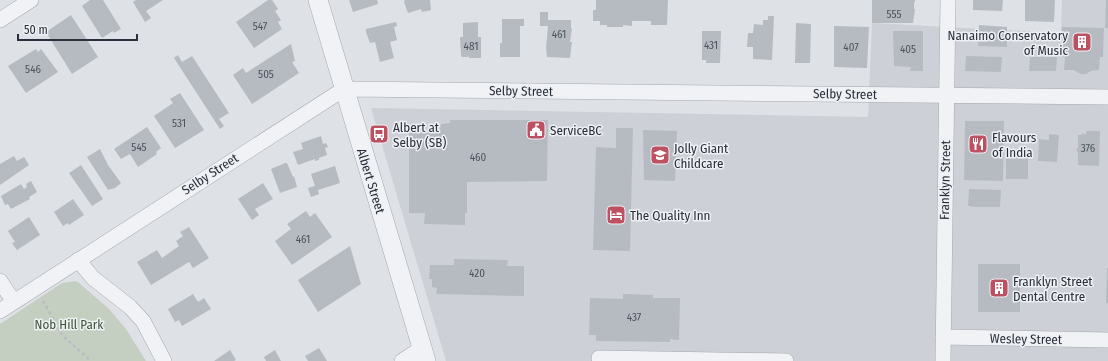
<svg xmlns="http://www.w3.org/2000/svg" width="1108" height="361" viewBox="0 0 1108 361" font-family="'Fira Sans Condensed',sans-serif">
<rect width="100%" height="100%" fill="#dee1e6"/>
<path fill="#cdd1d7" d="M 1062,0 L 1108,0 L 1108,361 L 446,361 L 371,108 L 868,117 L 872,23 L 1061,33 Z"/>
<path fill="#c4cfc1" d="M 75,281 L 79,283 L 109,309 L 126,329 L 146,361 L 0,361 L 0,324 L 62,283 Z"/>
<path fill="#b6bbc2" d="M 90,0 L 103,0 L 121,29 L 114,33 L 113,31 L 102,38 L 82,6 Z
M 136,0 L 163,0 L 146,11 L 151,18 L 145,22 L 133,2 Z
M 268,0 L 272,0 L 278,9 L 275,11 L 281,20 L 278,22 L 282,29 L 254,48 L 236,22 Z
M 349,0 L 377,0 L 378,4 L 353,12 Z
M 405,0 L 430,0 L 431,10 L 422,12 L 421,9 L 408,13 L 404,2 Z
M 596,0 L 668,0 L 667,25 L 651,25 L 651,21 L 632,21 L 632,26 L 623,25 L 623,27 L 607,27 L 607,25 L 600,25 L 600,21 L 593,21 L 593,10 L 596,10 Z
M 872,0 L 915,0 L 915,2 L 914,2 L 914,9 L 915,9 L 913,23 L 872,23 Z
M 973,0 L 1003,0 L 1002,11 L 973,10 Z
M 1025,0 L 1055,0 L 1054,22 L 1025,21 Z
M 1106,0 L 1108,0 L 1108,28 L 1105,28 Z
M 540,12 L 548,12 L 548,20 L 571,20 L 571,28 L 572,28 L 570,42 L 572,42 L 570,58 L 547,57 L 546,48 L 548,26 L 540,26 Z
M 71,15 L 98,57 L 72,74 L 46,32 Z
M 768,16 L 774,16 L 772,60 L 753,59 L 753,47 L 747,47 L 748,33 L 753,33 L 754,24 L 763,25 L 763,20 L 768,20 Z
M 502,19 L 524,19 L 524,26 L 520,26 L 520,57 L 500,57 L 500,43 L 502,43 Z
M 396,22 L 397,26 L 394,27 L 397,40 L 390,42 L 394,58 L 380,62 L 375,42 L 370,43 L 366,32 L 366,29 Z
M 478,22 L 478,37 L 481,37 L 481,58 L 469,58 L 469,55 L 468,57 L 462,57 L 461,55 L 460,37 L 463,37 L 463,23 Z
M 796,23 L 811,24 L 810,63 L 795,63 Z
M 979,25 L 1007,27 L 1007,47 L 978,46 Z
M 834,26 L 869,27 L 867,68 L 834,67 Z
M 1062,27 L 1104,28 L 1103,57 L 1100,57 L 1099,70 L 1091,71 L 1086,74 L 1081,74 L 1073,70 L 1064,70 L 1065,56 L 1061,57 Z
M 702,31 L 721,31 L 720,63 L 706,63 L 706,60 L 702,60 Z
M 893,31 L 923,31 L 923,71 L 910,71 L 911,67 L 894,66 Z
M 291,44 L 295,61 L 292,62 L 299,73 L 252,104 L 233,75 L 243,68 L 246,73 Z
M 36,49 L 38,52 L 41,49 L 58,72 L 26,93 L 8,66 Z
M 178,55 L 182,62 L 192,56 L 229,113 L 219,119 L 224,126 L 220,129 L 174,58 Z
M 966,56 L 1002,57 L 1001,72 L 965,71 Z
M 1030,57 L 1057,57 L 1056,71 L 1029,71 Z
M 180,93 L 204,130 L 175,148 L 154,116 L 173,103 L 170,99 Z
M 450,120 L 548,120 L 547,181 L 467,182 L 467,213 L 465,213 L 465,225 L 424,224 L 425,213 L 409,213 L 409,133 L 439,133 L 441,124 L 450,123 Z
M 965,121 L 1004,121 L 1003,181 L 964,180 Z
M 147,127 L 161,148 L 156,152 L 157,154 L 138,167 L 130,154 L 121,159 L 114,149 Z
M 616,128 L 633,128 L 630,251 L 593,250 L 596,147 L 616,148 Z
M 643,130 L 677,131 L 675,181 L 644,180 Z
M 1086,131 L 1100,131 L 1099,166 L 1078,165 L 1078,153 L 1076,149 L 1078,148 L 1078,135 L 1081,135 L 1083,133 L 1086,135 Z
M 1049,134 L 1059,135 L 1057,162 L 1038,161 L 1039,139 L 1049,140 Z
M 321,136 L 323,144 L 326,143 L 328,147 L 325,148 L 327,155 L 319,158 L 319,160 L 315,161 L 315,159 L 298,165 L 293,152 L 303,149 L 301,143 Z
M 100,149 L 108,165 L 121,183 L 115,188 L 108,190 L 87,157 Z
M 14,156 L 17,161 L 24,157 L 29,165 L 0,185 L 0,164 Z
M 1006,157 L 1028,157 L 1028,179 L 1006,179 Z
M 285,163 L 287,163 L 293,177 L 294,176 L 297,187 L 280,193 L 271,169 Z
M 81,165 L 103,199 L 92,206 L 69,173 Z
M 335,166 L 340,183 L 318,190 L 319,194 L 311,197 L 308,188 L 315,186 L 311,174 Z
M 31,181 L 37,192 L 29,197 L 30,199 L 11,209 L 8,204 L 5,205 L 1,196 L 21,184 L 24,189 L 27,187 L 26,184 Z
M 263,183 L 273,199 L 255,209 L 259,215 L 252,220 L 238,199 Z
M 969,189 L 1001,190 L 1000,207 L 975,207 L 968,206 Z
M 73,199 L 84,215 L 69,225 L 68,223 L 63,226 L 54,212 Z
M 306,211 L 310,217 L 315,213 L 332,237 L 292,265 L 275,241 L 291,229 L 287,224 Z
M 29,217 L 40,235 L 17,250 L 12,243 L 15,242 L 8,231 Z
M 189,227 L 209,258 L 193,268 L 189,262 L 151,285 L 137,262 L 157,250 L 162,258 L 179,246 L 176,241 L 183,236 L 180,232 Z
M 350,246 L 361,284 L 318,312 L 298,280 Z
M 454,259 L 508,260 L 507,266 L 524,266 L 524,296 L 436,294 L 437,288 L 432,287 L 432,279 L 429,279 L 430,265 L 454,265 Z
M 978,264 L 1020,264 L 1020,312 L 978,312 Z
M 1107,268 L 1108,268 L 1108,303 L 1106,303 Z
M 193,294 L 198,302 L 204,298 L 211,309 L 182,326 L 179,320 L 175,322 L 168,309 Z
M 623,294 L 653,295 L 653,298 L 680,298 L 679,340 L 670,339 L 670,342 L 596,341 L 596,335 L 589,335 L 590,298 L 623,299 Z
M 319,348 L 327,361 L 308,361 L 305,356 Z
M 230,350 L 236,360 L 234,361 L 214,361 Z
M 275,350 L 281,361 L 266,361 L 264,357 Z"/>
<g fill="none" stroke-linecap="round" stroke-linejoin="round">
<g stroke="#a4a8af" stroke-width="16">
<path id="minor" d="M 0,20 L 31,0
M 78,260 L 93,278 L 130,307 L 143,321 L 164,361
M 0,281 L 14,302
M 0,311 L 344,89 L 1108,97
M 943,337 L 1108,340
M 599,358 L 786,361
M 402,361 L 422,348
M 943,361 L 948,0"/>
</g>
<g stroke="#a4a8af" stroke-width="20">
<path id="tertiary" d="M 318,0 L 426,361"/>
</g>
<path stroke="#b9bcc1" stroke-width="2.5" stroke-dasharray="3 3" stroke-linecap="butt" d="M 43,301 L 63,336 L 91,361"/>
<use href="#minor" stroke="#f1f2f5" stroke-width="15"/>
<use href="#tertiary" stroke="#f1f2f5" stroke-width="19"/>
</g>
<defs>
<g id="building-square" transform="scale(1)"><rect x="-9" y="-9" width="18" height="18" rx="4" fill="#be5161" stroke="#eef0f4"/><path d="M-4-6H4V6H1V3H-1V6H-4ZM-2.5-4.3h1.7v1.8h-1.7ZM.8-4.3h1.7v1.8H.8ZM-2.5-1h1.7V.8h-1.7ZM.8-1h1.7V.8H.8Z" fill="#fff"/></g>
<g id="civic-square" transform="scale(1)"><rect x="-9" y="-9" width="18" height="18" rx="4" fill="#be5161" stroke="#eef0f4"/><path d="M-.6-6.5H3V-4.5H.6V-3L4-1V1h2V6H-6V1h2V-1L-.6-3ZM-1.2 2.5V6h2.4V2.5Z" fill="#fff"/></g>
<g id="bus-square" transform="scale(1)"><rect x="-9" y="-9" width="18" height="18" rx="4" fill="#be5161" stroke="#eef0f4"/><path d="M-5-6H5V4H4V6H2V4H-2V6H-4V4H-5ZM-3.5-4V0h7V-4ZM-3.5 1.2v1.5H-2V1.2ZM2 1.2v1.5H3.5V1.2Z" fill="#fff"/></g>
<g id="restaurant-square" transform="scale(1)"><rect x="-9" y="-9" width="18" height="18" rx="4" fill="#be5161" stroke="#eef0f4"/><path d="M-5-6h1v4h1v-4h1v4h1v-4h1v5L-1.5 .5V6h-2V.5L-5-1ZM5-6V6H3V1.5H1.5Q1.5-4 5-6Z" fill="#fff"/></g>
<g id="school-square" transform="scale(1)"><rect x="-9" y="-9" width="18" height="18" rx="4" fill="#be5161" stroke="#eef0f4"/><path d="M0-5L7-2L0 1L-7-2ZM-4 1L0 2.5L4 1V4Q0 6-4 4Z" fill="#fff"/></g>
<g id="hotel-square" transform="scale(1)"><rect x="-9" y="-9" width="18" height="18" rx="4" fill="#be5161" stroke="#eef0f4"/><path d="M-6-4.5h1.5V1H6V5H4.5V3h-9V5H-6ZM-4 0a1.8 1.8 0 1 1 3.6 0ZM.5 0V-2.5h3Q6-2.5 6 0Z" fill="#fff"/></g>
</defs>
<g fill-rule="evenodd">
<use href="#building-square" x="1082" y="42"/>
<use href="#civic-square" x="536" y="130"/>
<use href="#bus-square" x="379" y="134"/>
<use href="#restaurant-square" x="978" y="144"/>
<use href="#school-square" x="660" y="155"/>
<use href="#hotel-square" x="616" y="215"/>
<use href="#building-square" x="999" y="288"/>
</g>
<g text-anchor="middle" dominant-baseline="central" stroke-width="3" stroke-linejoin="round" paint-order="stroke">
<g font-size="11" fill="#4c535d">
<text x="894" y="14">555</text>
<text x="260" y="26">547</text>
<text x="559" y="34">461</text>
<text x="711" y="45">431</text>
<text x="471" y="46">481</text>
<text x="851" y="47">407</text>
<text x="908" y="49">405</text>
<text x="33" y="69">546</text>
<text x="266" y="74">505</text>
<text x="179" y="123">531</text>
<text x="139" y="147">545</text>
<text x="1088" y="148">376</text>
<text x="478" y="157">460</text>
<text x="303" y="239">461</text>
<text x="477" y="273">420</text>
<text x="634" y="317">437</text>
</g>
<g font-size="13" fill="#29303b" stroke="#eef0f4" text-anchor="start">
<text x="1068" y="35" text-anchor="end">Nanaimo Conservatory<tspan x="1068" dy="15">of Music</tspan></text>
<text x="393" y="127">Albert at<tspan x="393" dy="15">Selby (SB)</tspan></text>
<text x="550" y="130">ServiceBC</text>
<text x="992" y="137">Flavours<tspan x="992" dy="15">of India</tspan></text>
<text x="674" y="148">Jolly Giant<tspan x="674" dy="15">Childcare</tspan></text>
<text x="630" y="215">The Quality Inn</text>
<text x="1013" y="281">Franklyn Street<tspan x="1013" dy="15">Dental Centre</tspan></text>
</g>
<g font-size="13" fill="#29303b" stroke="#eef0f4">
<text transform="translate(521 91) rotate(1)">Selby Street</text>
<text transform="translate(845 94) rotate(1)">Selby Street</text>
<text transform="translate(210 174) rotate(-33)">Selby Street</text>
<text transform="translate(945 180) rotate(-89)">Franklyn Street</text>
<text transform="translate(371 181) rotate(73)">Albert Street</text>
<text transform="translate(1026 339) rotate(1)">Wesley Street</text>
</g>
<g font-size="13" fill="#3e5538" stroke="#eef0f4">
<text x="69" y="324">Nob Hill Park</text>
</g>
</g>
<path d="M18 34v6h119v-6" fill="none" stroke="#29303b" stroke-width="2"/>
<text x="24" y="34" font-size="12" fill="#29303b" stroke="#eef0f4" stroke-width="3" paint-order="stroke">50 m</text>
</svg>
